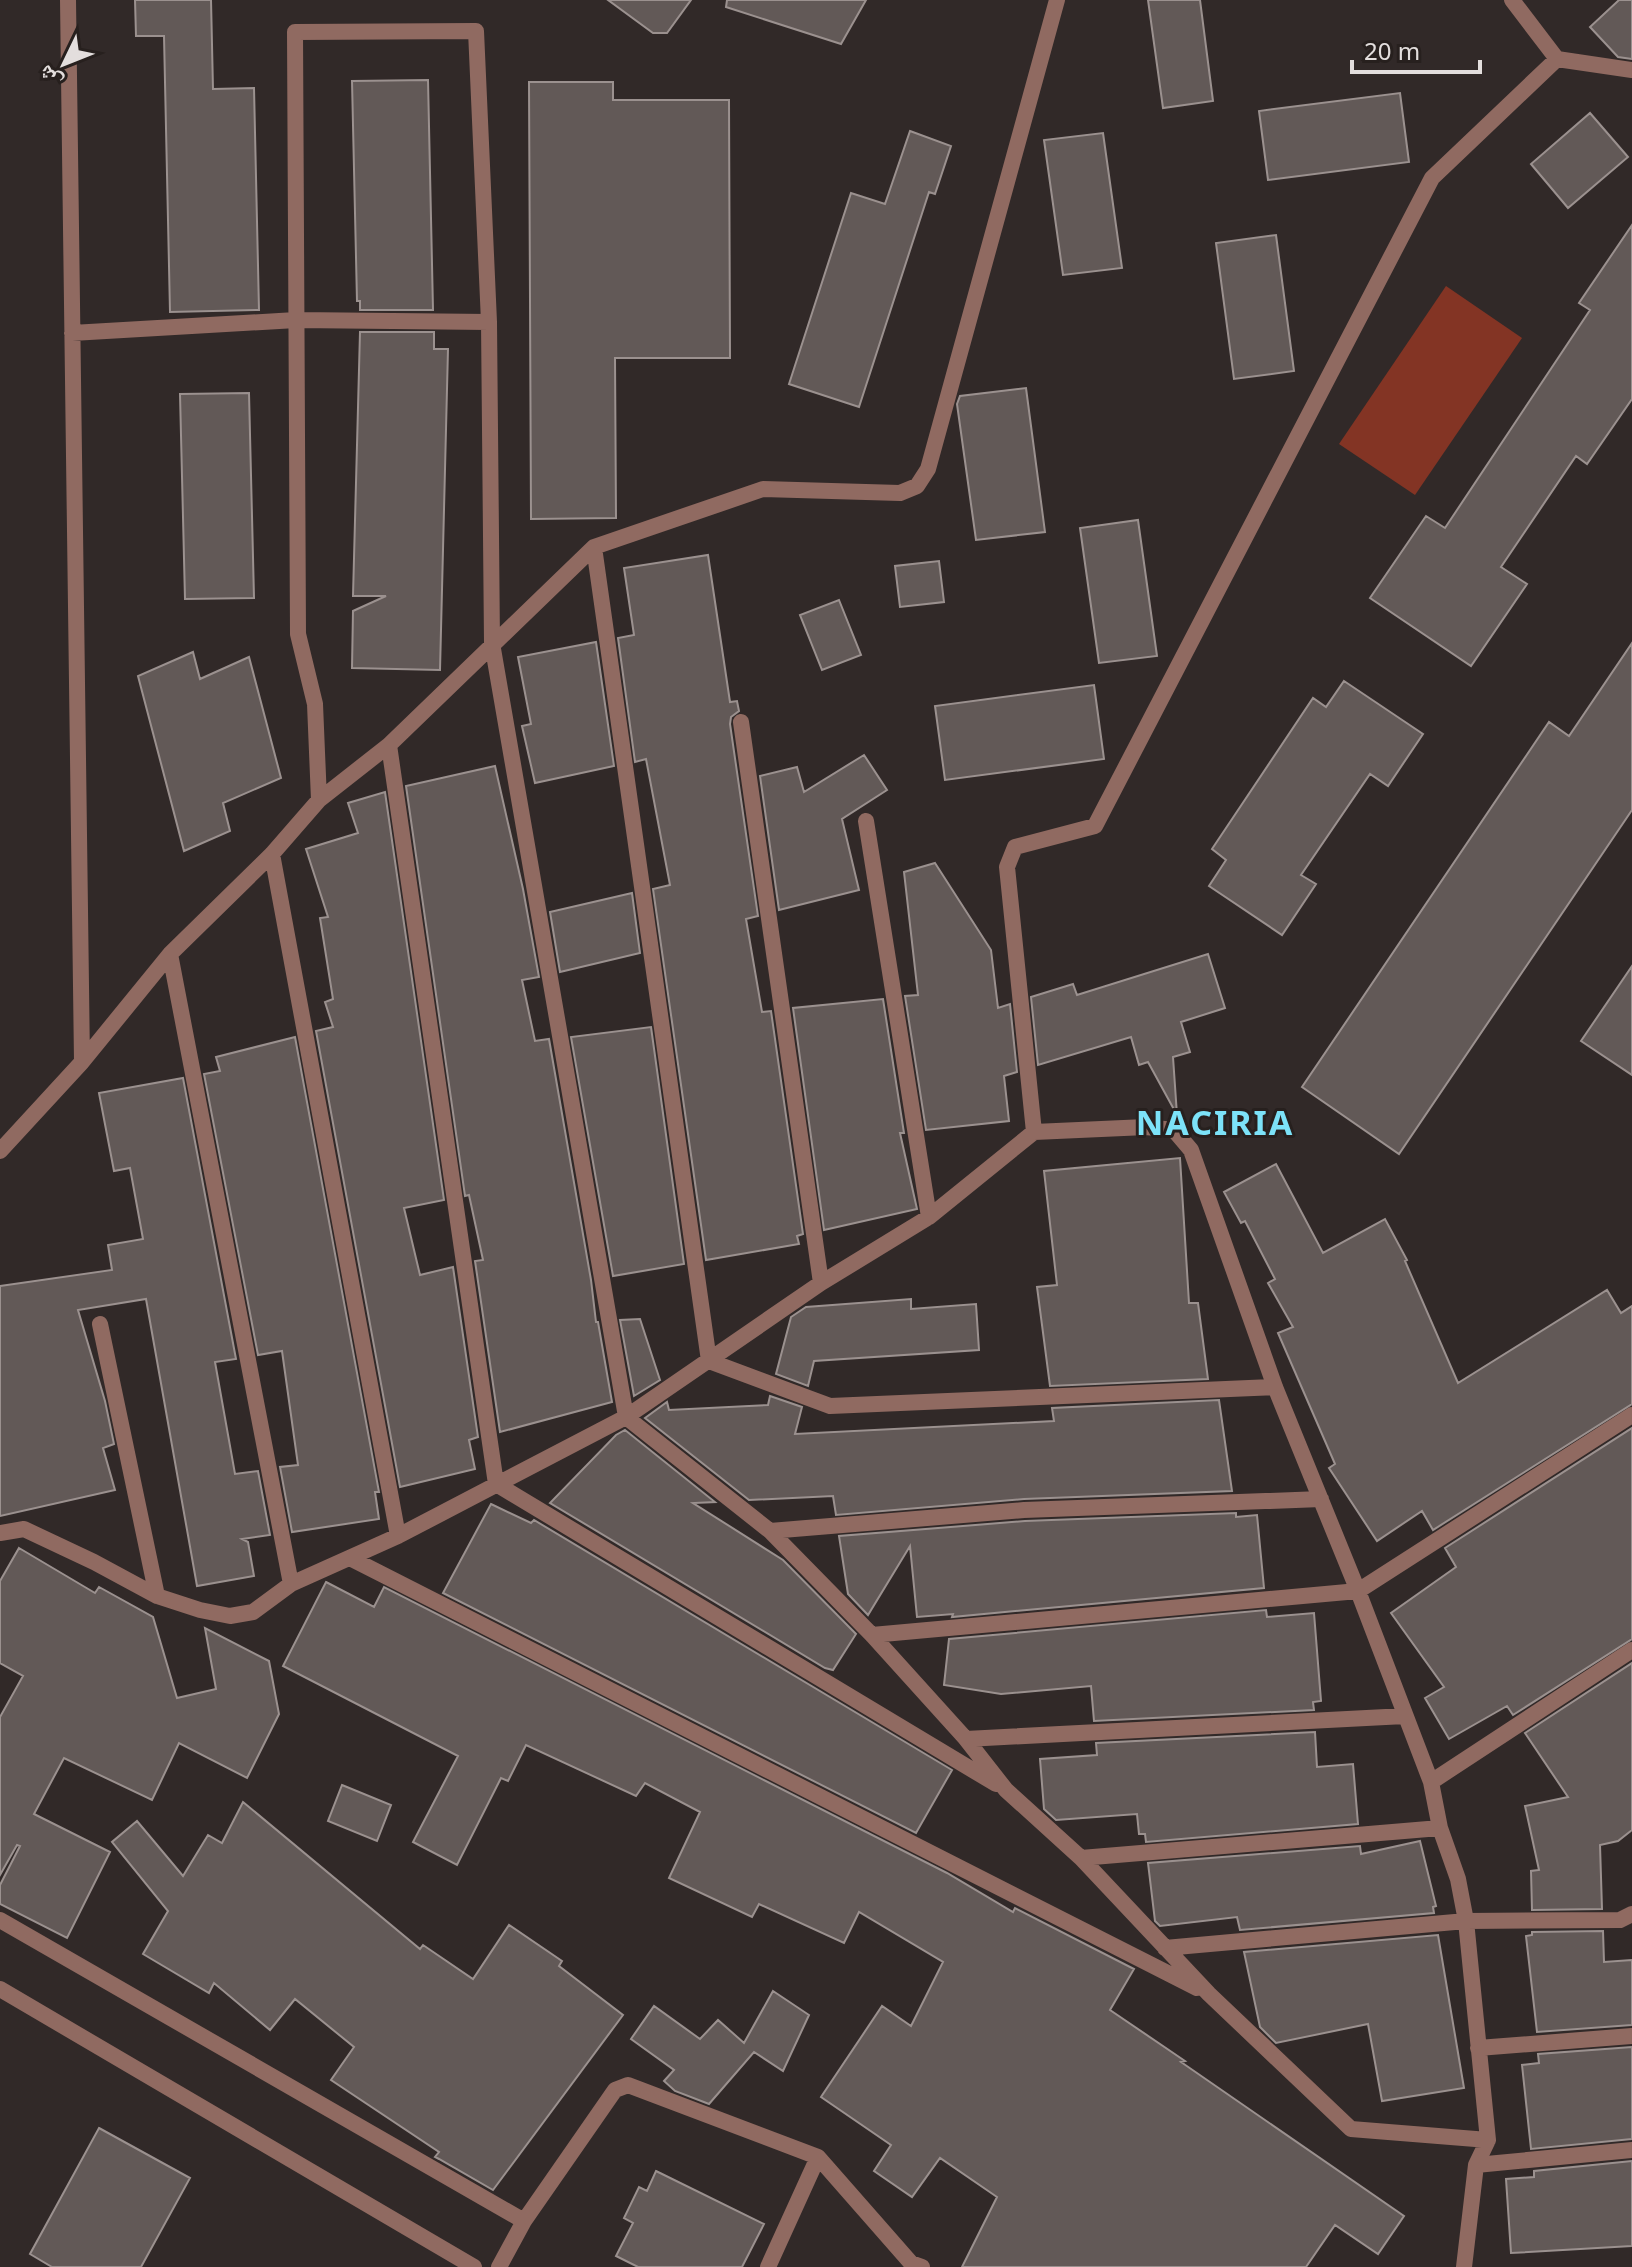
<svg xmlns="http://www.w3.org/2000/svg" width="1632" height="2267" viewBox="0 0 1632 2267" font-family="'Noto Sans','Noto Naskh Arabic',sans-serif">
<rect width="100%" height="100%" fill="#312928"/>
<path fill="#833424" d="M 1446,286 L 1522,338 L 1415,495 L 1339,444 Z"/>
<path fill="#625957" stroke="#9b918f" stroke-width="2" d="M 135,0 L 211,0 L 213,89 L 254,88 L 259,310 L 170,312 L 164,36 L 136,36 Z
M 608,0 L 691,0 L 667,33 L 653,33 Z
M 727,0 L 866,0 L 841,44 L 726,7 Z
M 1148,0 L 1200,0 L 1213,101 L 1163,108 Z
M 1619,0 L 1632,0 L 1632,59 L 1618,57 L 1590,27 Z
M 428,80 L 433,310 L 360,310 L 360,301 L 357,301 L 352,81 Z
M 529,82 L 613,82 L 613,100 L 729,100 L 730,358 L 615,358 L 616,518 L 531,519 Z
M 1400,93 L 1409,162 L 1268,180 L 1259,111 Z
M 1590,113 L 1628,157 L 1568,208 L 1531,164 Z
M 910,131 L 951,146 L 935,194 L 929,192 L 859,407 L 789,384 L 851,193 L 885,204 Z
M 1103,133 L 1122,268 L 1063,275 L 1044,140 Z
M 1632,225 L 1632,399 L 1587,464 L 1576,456 L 1501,567 L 1527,584 L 1471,666 L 1370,598 L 1426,516 L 1445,528 L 1590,310 L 1579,303 Z
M 1276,235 L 1294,371 L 1234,379 L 1216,243 Z
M 360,332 L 434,332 L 434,349 L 448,349 L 440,670 L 352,668 L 353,611 L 386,596 L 353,596 Z
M 1026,388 L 1045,532 L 976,540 L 957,404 L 960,396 Z
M 249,393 L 254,598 L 185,599 L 180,394 Z
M 1138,520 L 1157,656 L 1099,663 L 1080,528 Z
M 708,555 L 730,702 L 737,701 L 739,711 L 731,717 L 730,724 L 758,916 L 746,919 L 762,1012 L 771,1011 L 803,1234 L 797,1236 L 799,1244 L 706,1260 L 653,889 L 670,885 L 646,759 L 635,762 L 618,638 L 634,635 L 624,568 Z
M 939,561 L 944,602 L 900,607 L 895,566 Z
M 839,600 L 861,655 L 822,670 L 800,615 Z
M 596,642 L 614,766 L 535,783 L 522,726 L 531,724 L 518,657 Z
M 1632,643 L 1632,810 L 1399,1154 L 1302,1087 L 1549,722 L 1569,736 Z
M 193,652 L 200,679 L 249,657 L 281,778 L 223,803 L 230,831 L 184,851 L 138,676 Z
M 1344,681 L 1423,734 L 1388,786 L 1370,774 L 1301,875 L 1316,884 L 1282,935 L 1209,886 L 1226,860 L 1212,849 L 1313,698 L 1326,707 Z
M 1094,685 L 1104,759 L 945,780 L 935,706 Z
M 864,755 L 887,790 L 842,819 L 859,890 L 779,910 L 760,776 L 797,767 L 804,792 Z
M 495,766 L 523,889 L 539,977 L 522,980 L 535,1041 L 549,1039 L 591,1280 L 596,1322 L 598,1322 L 612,1402 L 500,1432 L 475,1261 L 483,1260 L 469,1195 L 465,1196 L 406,786 Z
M 385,792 L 444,1200 L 404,1208 L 420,1275 L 453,1267 L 478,1437 L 469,1440 L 475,1469 L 400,1487 L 316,1031 L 333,1027 L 325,1002 L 333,999 L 320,918 L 328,917 L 306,849 L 358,833 L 348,803 Z
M 935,863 L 991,950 L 998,1008 L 1010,1004 L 1017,1072 L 1004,1076 L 1009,1121 L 926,1130 L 905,996 L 918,995 L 904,872 Z
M 632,893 L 640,953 L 560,972 L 550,912 Z
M 1208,954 L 1225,1008 L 1181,1022 L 1190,1052 L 1173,1057 L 1177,1115 L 1148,1062 L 1139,1065 L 1131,1037 L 1038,1065 L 1031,997 L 1073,984 L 1077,995 Z
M 1632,966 L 1632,1075 L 1581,1041 Z
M 883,999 L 904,1133 L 900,1133 L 917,1209 L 824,1230 L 793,1008 Z
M 651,1027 L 684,1264 L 613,1276 L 571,1037 Z
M 295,1037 L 379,1492 L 375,1492 L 379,1519 L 292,1532 L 280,1467 L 298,1465 L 282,1351 L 258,1355 L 204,1074 L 220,1071 L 216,1057 Z
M 183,1078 L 236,1359 L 215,1362 L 235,1474 L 258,1471 L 270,1535 L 242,1539 L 248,1542 L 254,1576 L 197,1586 L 146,1299 L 78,1310 L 105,1401 L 114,1444 L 103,1448 L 115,1490 L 0,1516 L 0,1286 L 112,1270 L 108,1245 L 143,1239 L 130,1168 L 114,1171 L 99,1093 Z
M 1180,1158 L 1189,1303 L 1198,1303 L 1208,1379 L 1050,1386 L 1037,1287 L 1057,1285 L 1044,1171 Z
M 1276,1164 L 1323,1253 L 1385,1219 L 1407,1260 L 1405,1261 L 1458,1383 L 1607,1290 L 1621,1313 L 1632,1306 L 1632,1404 L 1433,1530 L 1422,1511 L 1377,1541 L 1329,1468 L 1335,1464 L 1278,1333 L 1293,1327 L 1268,1283 L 1275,1279 L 1245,1221 L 1241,1223 L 1224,1192 Z
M 911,1299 L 911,1309 L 976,1304 L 979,1350 L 814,1361 L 808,1386 L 776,1374 L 791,1317 L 806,1307 Z
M 640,1319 L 660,1380 L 634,1396 L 620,1320 Z
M 770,1396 L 802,1407 L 795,1434 L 1054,1421 L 1052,1408 L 1219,1400 L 1232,1491 L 1024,1499 L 836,1515 L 833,1496 L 749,1500 L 645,1418 L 667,1402 L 669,1410 L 768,1405 Z
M 1632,1428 L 1632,1639 L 1513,1715 L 1507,1706 L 1449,1739 L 1425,1698 L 1444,1687 L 1391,1613 L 1456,1567 L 1445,1548 Z
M 625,1430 L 715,1502 L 693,1503 L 783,1560 L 856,1634 L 833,1670 L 825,1668 L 550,1503 L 616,1435 Z
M 491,1504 L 531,1523 L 534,1520 L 952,1770 L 916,1833 L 443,1593 Z
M 1236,1513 L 1236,1517 L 1257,1515 L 1264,1588 L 952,1617 L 953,1614 L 917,1617 L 910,1546 L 868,1615 L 848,1594 L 839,1536 L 1025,1521 Z
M 19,1548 L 95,1593 L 99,1587 L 153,1617 L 177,1698 L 216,1689 L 205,1628 L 269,1661 L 279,1714 L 247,1778 L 179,1743 L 152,1800 L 64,1758 L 34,1814 L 110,1852 L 67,1938 L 0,1904 L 0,1885 L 20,1846 L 17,1845 L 0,1875 L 0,1717 L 23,1676 L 0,1663 L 0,1581 Z
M 326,1582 L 374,1607 L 384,1587 L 947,1873 L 1013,1912 L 1015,1908 L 1134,1969 L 1110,2010 L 1185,2061 L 1181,2062 L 1404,2216 L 1378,2254 L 1335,2225 L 1306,2267 L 962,2267 L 997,2197 L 940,2158 L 912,2197 L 874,2171 L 891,2145 L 821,2097 L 882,2006 L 911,2026 L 943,1962 L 859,1912 L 844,1943 L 759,1904 L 752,1917 L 669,1878 L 700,1812 L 645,1783 L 636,1796 L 526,1745 L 508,1781 L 501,1778 L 457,1865 L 413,1842 L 458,1756 L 283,1666 Z
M 1266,1610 L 1267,1617 L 1314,1613 L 1321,1701 L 1313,1702 L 1314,1710 L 1094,1721 L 1091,1686 L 1001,1694 L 944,1685 L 949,1639 Z
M 1632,1663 L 1632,1830 L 1618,1841 L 1600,1845 L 1602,1909 L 1532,1910 L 1531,1871 L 1539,1870 L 1525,1806 L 1568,1797 L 1525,1733 Z
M 1315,1732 L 1317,1767 L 1353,1764 L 1358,1824 L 1146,1842 L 1145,1834 L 1139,1834 L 1137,1814 L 1056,1820 L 1044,1809 L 1040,1759 L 1097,1755 L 1096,1743 Z
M 342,1785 L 391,1805 L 377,1841 L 328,1821 Z
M 243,1802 L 420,1949 L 423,1945 L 473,1979 L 509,1925 L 562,1961 L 559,1966 L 623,2015 L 493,2190 L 439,2159 L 435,2157 L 439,2152 L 331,2080 L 354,2047 L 295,1999 L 270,2030 L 214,1983 L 209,1993 L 143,1954 L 168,1911 L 112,1842 L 137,1821 L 183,1876 L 208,1835 L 222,1843 Z
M 1420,1841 L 1436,1906 L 1433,1907 L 1434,1913 L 1240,1930 L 1237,1917 L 1160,1926 L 1155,1921 L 1148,1863 L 1360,1846 L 1361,1854 Z
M 1603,1931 L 1604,1962 L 1632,1960 L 1632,2025 L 1537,2032 L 1526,1936 L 1532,1935 L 1532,1932 Z
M 1438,1935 L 1464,2088 L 1382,2101 L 1368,2024 L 1276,2043 L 1260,2027 L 1244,1952 Z
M 773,1991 L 809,2015 L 783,2071 L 754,2052 L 709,2104 L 675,2091 L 664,2081 L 674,2070 L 631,2039 L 654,2006 L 700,2039 L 718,2020 L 744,2043 Z
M 1632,2047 L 1632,2139 L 1531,2149 L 1522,2065 L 1539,2063 L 1538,2054 Z
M 99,2128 L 190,2178 L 141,2267 L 52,2267 L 30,2254 Z
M 1632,2161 L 1632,2246 L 1511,2253 L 1506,2179 L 1534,2177 L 1534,2171 Z
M 656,2171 L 764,2224 L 742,2267 L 638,2267 L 616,2256 L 633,2223 L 624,2218 L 639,2187 L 647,2191 Z"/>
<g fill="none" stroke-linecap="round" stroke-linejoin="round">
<path stroke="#906a61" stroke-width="16" d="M 68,0 L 82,1062
M 1512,0 L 1557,59
M 72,333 L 296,320 L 489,322
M 594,547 L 709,1361 L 830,1406 L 1275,1387
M 741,722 L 821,1283
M 389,745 L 496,1484 L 996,1784
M 319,800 L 315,704 L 298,634 L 295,32 L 476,31 L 489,322 L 492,643 L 626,1417 L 770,1531 L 872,1635 L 966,1739 L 1006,1790 L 1081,1858 L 1209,1994 L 1351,2129 L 1488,2140
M 866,821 L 929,1217
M 272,854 L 398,1536
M 170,954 L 291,1584
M 1034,1132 L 1007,867 L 1015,847 L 1095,826 L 1432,178 L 1557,59 L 1632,70
M 0,1151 L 82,1062 L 170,954 L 272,854 L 319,800 L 389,745 L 594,547 L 763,489 L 900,493 L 917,486 L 928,469 L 1057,0
M 100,1324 L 157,1596
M 770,1531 L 1024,1510 L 1321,1499
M 0,1533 L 24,1529 L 94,1562 L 157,1596 L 200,1610 L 230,1616 L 253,1612 L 291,1584 L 398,1536 L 626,1417 L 821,1283 L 929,1217 L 1034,1132 L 1146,1127 L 1174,1130 L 1191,1150 L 1275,1387 L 1358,1591 L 1431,1782 L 1440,1828 L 1458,1879 L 1466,1921 L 1488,2140 L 1476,2165 L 1464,2267
M 350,1558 L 1197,1988
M 872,1635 L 1358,1591 L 1632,1415
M 966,1739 L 1405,1716
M 1431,1782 L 1632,1650
M 1081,1858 L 1440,1828
M 0,1920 L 524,2221
M 1165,1948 L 1466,1921 L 1620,1920 L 1632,1914
M 0,1989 L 474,2267
M 1478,2048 L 1632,2036
M 1476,2165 L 1632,2150
M 499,2267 L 524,2221 L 615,2090 L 628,2085 L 818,2157 L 911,2263 L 922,2267
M 768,2267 L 818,2157"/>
</g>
<g text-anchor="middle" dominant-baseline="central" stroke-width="6" stroke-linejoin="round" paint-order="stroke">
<g font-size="34" font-weight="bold" letter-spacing="2" fill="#7ce2f8" stroke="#27201e">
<text x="1215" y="1122">NACIRIA</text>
</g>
</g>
<g transform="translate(64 64) rotate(227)" stroke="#27201e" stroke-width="6" paint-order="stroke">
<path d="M0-6L14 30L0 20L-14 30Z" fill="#e3dedd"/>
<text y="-12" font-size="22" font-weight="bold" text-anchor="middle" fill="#e3dedd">ش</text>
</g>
<path d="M1352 60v12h128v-12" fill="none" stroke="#e3dedd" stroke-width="4"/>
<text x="1364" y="60" font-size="24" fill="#e3dedd" stroke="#27201e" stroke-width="6" paint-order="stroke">20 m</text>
</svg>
